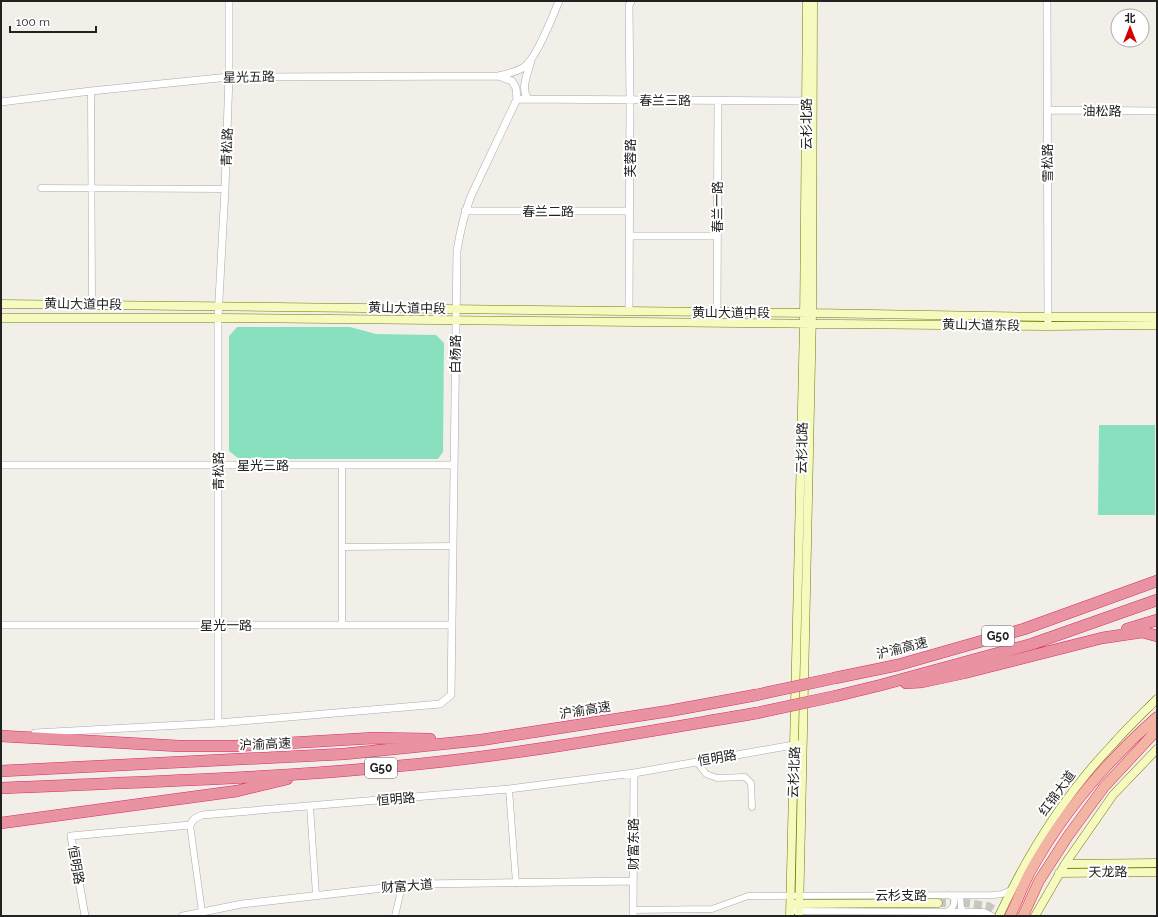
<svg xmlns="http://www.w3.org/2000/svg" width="1158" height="917" viewBox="0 0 1158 917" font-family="Raleway,'Noto Sans SC',sans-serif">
<rect width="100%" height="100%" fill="#f2efe9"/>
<path fill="#88e0be" d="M 237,327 L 350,327 L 376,334 L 436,335 L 444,343 L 443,452 L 438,459 L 239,459 L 229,451 L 229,336 Z
M 1099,425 L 1155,425 L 1155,515 L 1098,515 Z"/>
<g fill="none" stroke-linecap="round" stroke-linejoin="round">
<path stroke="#c8c6c1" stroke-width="8" stroke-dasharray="8 4" stroke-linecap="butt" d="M 938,903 L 966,903 L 988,906 L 1005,916"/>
<g stroke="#a9a9a9" stroke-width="7">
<path id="minor" d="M 91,91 L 92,304
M 41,188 L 225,189
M 342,465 L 342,625
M 342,547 L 453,546
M 697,762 L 706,774 L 717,778 L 745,777 L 751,783 L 752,807
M 509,789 L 516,883
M 310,806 L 316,895
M 190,825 L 202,912
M 960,895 L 961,907 L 964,912
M 633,910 L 712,909 L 748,896 L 993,895 L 1002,894 L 1011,890
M 790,911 L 984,912 L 992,916
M 947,912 C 953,908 955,905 954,898 L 949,895
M 395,916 L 402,886"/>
</g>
<g stroke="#a9a9a9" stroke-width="8">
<path id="tertiary" d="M 1047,1 L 1048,326
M 517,99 L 811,101
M 528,99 C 520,88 528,73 531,61
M 1,102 L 91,91 L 229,77 L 498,76
M 1047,110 L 1157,111
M 465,211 L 630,211
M 630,236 L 716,236
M 629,311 L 630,102 L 629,6 L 631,1
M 717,312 L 718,101
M 1,465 L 454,465
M 1,625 L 452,625
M 218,723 L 218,318 L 225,189 L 229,77 L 229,1
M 35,733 L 218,723 L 440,704 L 451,695 L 457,251 C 460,232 464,214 471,196 L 517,99 L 516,88 L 512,81 L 498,76 C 506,74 517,72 524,67 C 536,59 553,16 559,1
M 85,916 L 71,836 L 190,825 L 194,819 L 202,815 L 509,789 L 634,773 L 799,744
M 183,916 L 242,904 L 419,884 L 633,881
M 633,916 L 634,773"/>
</g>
<g stroke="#707d05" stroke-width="9">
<path id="secondary" d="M 1,304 L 812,313 L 1048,317 L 1157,317
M 1,318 L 218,318 L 1048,326 L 1157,325
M 1065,864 L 1157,863
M 1059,873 L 1157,872
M 795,904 L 938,903
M 790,916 L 804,323 L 807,1
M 799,916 L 812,313 L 813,1
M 999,916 C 1028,853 1066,793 1114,743 C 1127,728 1142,714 1157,699
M 1035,916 L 1065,864 L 1113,795 L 1157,749"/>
</g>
<g stroke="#dc2a67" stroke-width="11">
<path id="trunk" d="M 1010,916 C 1017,902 1022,888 1029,874 C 1061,815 1107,761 1157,717
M 1023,916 L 1039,881 L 1068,836 L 1104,787 L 1157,730"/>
</g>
<g stroke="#dc2a67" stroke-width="12">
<path id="motorway" d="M 1127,629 L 1157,620
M 835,678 L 898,665 L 1024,629 L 1157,581
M 906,683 L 922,682 L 964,673 L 1102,638 L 1142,632 L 1157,636
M 836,696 L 881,685 L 1032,644 L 1157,600
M 1,736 L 179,746 L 235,746 L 374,738 L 430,739
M 1,771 L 344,754 L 481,740 L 669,711 L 756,695
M 1,788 C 133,782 266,779 398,766 C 519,755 638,733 757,713
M 1,823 L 237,791 L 287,779"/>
</g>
<use href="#minor" stroke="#fff" stroke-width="6"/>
<use href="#tertiary" stroke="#fff" stroke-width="7"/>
<use href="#secondary" stroke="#f7fabf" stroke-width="8"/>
<use href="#trunk" stroke="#f2b4a3" stroke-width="10"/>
<use href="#motorway" stroke="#e892a2" stroke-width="11"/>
<g stroke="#dc2a67" stroke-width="12" stroke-linecap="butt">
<path id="motorway-bridge" d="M 756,695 L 835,678
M 757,713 L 836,696"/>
</g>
<use href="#motorway-bridge" stroke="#e892a2" stroke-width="11"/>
</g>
<g text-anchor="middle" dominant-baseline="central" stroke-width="4" stroke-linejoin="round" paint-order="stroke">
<g fill="#fff" stroke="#646464" stroke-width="1">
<rect x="982" y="626" width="32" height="20" rx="3"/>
<rect x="365" y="758" width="32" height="20" rx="3"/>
</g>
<g font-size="12" font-weight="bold" fill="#222">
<text x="998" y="636">G50</text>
<text x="381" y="768">G50</text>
</g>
<g font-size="13" fill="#222" stroke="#fff">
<text transform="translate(249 77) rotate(-1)">星光五路</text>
<text x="665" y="100">春兰三路</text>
<text transform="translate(1102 111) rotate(1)">油松路</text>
<text transform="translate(806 124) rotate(-90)">云杉北路</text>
<text transform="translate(227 147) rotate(-88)">青松路</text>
<text transform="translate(630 158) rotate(-90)">芙蓉路</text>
<text transform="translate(1047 163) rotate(-90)">雪松路</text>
<text transform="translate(717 207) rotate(-90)">春兰一路</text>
<text x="548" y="211">春兰二路</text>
<text transform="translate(83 304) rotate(1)">黄山大道中段</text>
<text transform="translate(407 308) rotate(1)">黄山大道中段</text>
<text x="731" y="312">黄山大道中段</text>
<text transform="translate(981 325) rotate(1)">黄山大道东段</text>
<text transform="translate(455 354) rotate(-90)">白杨路</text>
<text transform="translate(802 448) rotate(-89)">云杉北路</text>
<text x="263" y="465">星光三路</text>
<text transform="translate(218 471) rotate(-90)">青松路</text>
<text x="226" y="625">星光一路</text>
<text transform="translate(902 648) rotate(-14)">沪渝高速</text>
<text transform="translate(585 710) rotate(-9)">沪渝高速</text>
<text transform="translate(265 744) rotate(-2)">沪渝高速</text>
<text transform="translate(717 758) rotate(-10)">恒明路</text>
<text transform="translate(794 772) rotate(-88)">云杉北路</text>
<text transform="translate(1057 793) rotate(-54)">红锦大道</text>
<text transform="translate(396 799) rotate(-5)">恒明路</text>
<text transform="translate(633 844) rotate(-90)">财富东路</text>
<text transform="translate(76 865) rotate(80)">恒明路</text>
<text transform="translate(1108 872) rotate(-1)">天龙路</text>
<text transform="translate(407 886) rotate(-4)">财富大道</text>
<text x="901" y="895">云杉支路</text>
</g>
</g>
<rect width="1158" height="917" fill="none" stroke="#222222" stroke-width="4"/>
<g transform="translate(1130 28)"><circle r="19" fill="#ffffff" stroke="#a7a7a7"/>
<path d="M0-3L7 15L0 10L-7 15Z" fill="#d40000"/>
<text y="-6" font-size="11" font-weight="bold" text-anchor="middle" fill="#222222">北</text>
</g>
<path d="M10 26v6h86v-6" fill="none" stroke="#222222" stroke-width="2"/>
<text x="16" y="26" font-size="12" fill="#222222" stroke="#ffffff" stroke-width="3" paint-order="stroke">100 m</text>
</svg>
